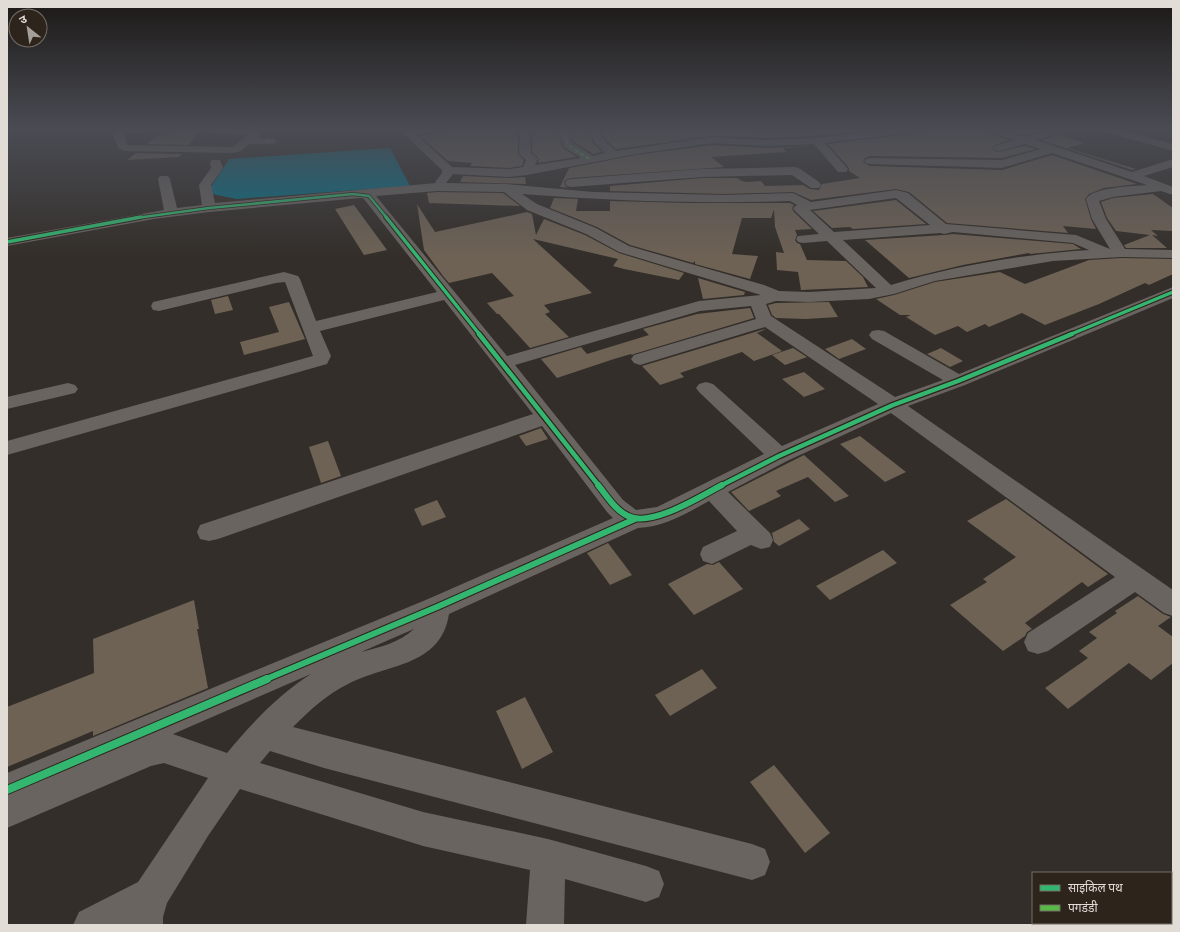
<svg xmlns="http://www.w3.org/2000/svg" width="1180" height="932" viewBox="0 0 1180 932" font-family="'Titillium Web','Noto Sans Devanagari',sans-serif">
<rect width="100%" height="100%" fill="#332e29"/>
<path fill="#057187" d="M 390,148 L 410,186 L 237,199 L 207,193 L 229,159 Z"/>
<path fill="#6e6255" d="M 443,128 L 514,128 L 518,134 L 518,154 L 524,160 L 522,166 L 509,168 L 470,166 L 472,163 L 448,161 L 420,136 L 441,131 Z
M 528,128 L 556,128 L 563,148 L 577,157 L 538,163 L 539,159 L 532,152 L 532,132 Z
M 622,128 L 734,128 L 736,130 L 796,131 L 865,128 L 869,130 L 817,136 L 766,138 L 713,136 L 616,149 L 606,140 L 602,132 Z
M 930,128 L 982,128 L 984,131 L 1009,140 L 995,145 L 992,147 L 994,151 L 999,152 L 1025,146 L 1036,149 L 1002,158 L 870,156 L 865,158 L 863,162 L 870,166 L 1002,170 L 1052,155 L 1137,184 L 1104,188 L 1089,194 L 1085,199 L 1091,219 L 1096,229 L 1063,226 L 1068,233 L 947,223 L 909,192 L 896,189 L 811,200 L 793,192 L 724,194 L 610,191 L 610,186 L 702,178 L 737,178 L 742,181 L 747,182 L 761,181 L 765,186 L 803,185 L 810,189 L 819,190 L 822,184 L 860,178 L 849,171 L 849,168 L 828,144 L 924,132 L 928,131 Z
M 1001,128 L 1037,128 L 1044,130 L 1025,135 Z
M 171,129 L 201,129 L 189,145 L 147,144 L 156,136 L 166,136 Z
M 587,129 L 594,144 L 602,152 L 593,154 L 574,142 L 569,130 Z
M 1059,135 L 1084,143 L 1067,148 L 1136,169 L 1132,170 L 1041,140 Z
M 713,145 L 766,148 L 814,146 L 783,148 L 786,152 L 711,157 L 724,167 L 571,178 L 567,179 L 564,182 L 566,187 L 571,188 L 560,187 L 569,168 L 636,155 Z
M 136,153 L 182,154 L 179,157 L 127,160 Z
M 463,176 L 509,178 L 525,177 L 526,184 L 460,182 Z
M 437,192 L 503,193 L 520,206 L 429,203 L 427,193 Z
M 1153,194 L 1173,208 L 1173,231 L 1151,230 L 1158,236 L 1152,235 L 1167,248 L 1126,248 L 1124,245 L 1150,235 L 1116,231 L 1107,218 L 1101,202 L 1113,198 Z
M 554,198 L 578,199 L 576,211 L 610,211 L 610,201 L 690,203 L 790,203 L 794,205 L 792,208 L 794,212 L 812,229 L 795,230 L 797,235 L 795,240 L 797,243 L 800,244 L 807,260 L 846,261 L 863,277 L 868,287 L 801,290 L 798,272 L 777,270 L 776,252 L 784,253 L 775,227 L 774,209 L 771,218 L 742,218 L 732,254 L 758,256 L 750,279 L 695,264 L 695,261 L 693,263 L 630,245 L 597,227 L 550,208 Z
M 896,200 L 926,224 L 853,229 L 850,227 L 832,228 L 813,211 Z
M 417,204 L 435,232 L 527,212 L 532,214 L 536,235 L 544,219 L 585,235 L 619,253 L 684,273 L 679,280 L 624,269 L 613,266 L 618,259 L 533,239 L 592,293 L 544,305 L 550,312 L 545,314 L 569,337 L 530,348 L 499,314 L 497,314 L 487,303 L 514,296 L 492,273 L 449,283 L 443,276 L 424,250 Z
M 354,205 L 387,250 L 364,255 L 335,209 Z
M 953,234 L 1073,244 L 1081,249 L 1030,254 L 1029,253 L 963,265 L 909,278 L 865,240 L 944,235 Z
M 1121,258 L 1173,259 L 1173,274 L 1149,285 L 1145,283 L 1099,304 L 1045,325 L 1022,313 L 989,327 L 985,324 L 967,332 L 958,326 L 935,335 L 906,317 L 911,315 L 900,315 L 876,299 L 894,295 L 935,282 L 1000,272 L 1025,284 L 1089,260 Z
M 698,278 L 745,292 L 744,295 L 703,299 Z
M 228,296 L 233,310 L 215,314 L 211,300 Z
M 289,302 L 305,339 L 244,355 L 240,342 L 279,332 L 269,307 Z
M 829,302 L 838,317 L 806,319 L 776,318 L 772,315 L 768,305 L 776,303 Z
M 750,308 L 754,318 L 634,354 L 632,355 L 631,354 L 614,359 L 557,378 L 541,359 L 581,347 L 587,354 L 649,335 L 643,329 L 697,314 Z
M 765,329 L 766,329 L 757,333 L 782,351 L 754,361 L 742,352 L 680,373 L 684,377 L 660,385 L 642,366 Z
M 852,339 L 866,349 L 839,359 L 825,349 Z
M 793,348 L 807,357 L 785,365 L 772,355 Z
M 941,348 L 963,361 L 950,367 L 927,354 Z
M 804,372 L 825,389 L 804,397 L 782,379 Z
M 541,428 L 548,439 L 526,446 L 519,436 Z
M 860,436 L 906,472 L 885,482 L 840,444 Z
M 328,441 L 341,476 L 321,483 L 309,447 Z
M 804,455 L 849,496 L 835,502 L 808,477 L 776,491 L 781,496 L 749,511 L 731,492 Z
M 1006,499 L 1108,574 L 1088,587 L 1082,582 L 1025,623 L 1032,629 L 1027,632 L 1025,636 L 1003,651 L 950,605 L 987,582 L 983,579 L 1016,557 L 967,521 Z
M 437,500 L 446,517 L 422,526 L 414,509 Z
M 799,519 L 810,529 L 779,546 L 774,542 L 772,533 Z
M 608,543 L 632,575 L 610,585 L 587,553 Z
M 883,550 L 897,563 L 830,600 L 816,586 Z
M 719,562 L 743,589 L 694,615 L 668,584 L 707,564 L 713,565 Z
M 1138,596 L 1163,614 L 1171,617 L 1158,626 L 1173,637 L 1173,663 L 1151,680 L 1129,663 L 1068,709 L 1045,688 L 1088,658 L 1079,651 L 1097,638 L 1089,632 L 1117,613 L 1115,611 Z
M 194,600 L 199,629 L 197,629 L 208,688 L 93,736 L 93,731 L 7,767 L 7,707 L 94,673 L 93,639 Z
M 702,669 L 717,688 L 670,716 L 655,695 Z
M 525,697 L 553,752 L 522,769 L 496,711 Z
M 774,765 L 830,833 L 805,853 L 750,782 Z"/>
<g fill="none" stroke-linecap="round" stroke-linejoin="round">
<path fill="#696460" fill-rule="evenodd" d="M 111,128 L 158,128 L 159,129 L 154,132 L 123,133 L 128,145 L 233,147 L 248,134 L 208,133 L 207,131 L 208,129 L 212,128 L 267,128 L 257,138 L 273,138 L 278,141 L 273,144 L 249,144 L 241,151 L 233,153 L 124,151 L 118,148 Z
M 398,128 L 409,128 L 411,129 L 442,128 L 441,130 L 417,135 L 452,167 L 509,169 L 523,167 L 526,160 L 519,154 L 520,133 L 515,128 L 526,128 L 530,132 L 531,153 L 538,159 L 535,165 L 581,158 L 564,147 L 557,128 L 567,128 L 573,143 L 593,156 L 605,153 L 595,143 L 588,128 L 598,128 L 605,141 L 616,151 L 713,137 L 766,140 L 817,138 L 900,128 L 929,128 L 928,130 L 924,131 L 825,143 L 848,169 L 846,172 L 838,172 L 814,144 L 766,146 L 713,143 L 636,154 L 527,175 L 509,177 L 453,174 L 446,183 L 506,184 L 593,192 L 724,195 L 793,193 L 811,202 L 896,190 L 908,193 L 946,224 L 1076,235 L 1110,249 L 1092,219 L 1086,199 C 1093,187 1133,186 1147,185 L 1052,153 L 1002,168 L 870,164 L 866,163 L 864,161 L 866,159 L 870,158 L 1002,160 L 1041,149 L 1025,144 L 999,151 L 995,150 L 993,148 L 995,146 L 1014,140 L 984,130 L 983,128 L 997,128 L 1025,137 L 1056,128 L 1071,128 L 1070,130 L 1036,140 L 1132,172 L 1173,159 L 1173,167 L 1144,176 L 1173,187 L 1173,195 L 1161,191 L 1113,197 L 1099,201 L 1106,219 L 1125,249 L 1173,250 L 1173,258 L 1121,257 L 1053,261 L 935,281 L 894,294 L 869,299 L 809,302 L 776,301 L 766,304 L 771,316 L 895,397 L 943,380 L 872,339 L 869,335 L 872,331 L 878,330 L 884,331 L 959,374 L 1173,287 L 1173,298 L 965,385 L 908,406 L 1173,590 L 1173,616 L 1164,613 L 1135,592 L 1048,651 L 1038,654 L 1028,651 L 1024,642 L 1028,633 L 1115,577 L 891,413 L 787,461 L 728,492 L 770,533 L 773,540 L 770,547 L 761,549 L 751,545 L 712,564 L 703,561 L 700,554 L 703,547 L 737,531 L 709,501 C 687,513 664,527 638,528 L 449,614 C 441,667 386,664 348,684 C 326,695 310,710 293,727 L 752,844 L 765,849 L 770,862 L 765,875 L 752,880 L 324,768 L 270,751 L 260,763 L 423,812 L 548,839 L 646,866 L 659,871 L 664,884 L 659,897 L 646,902 L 565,879 L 564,925 L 526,925 L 530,870 L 423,846 L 240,789 L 208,836 L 167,903 L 163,917 L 163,925 L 73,925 L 79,912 L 138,882 L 208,778 L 164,763 L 151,766 L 7,828 L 7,773 L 428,599 L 613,518 L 607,512 L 542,426 L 218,539 L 209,541 L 200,539 L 197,532 L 200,525 L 533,414 L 444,300 L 320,331 L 331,356 L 327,364 L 7,455 L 7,441 L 313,356 L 285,282 L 276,283 L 159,311 L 153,310 L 151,306 L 153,302 L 284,272 L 298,276 L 300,279 L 316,321 L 437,292 L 364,199 L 361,198 L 209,212 L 154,219 L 7,246 L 7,238 L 164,210 L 158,179 L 160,176 L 168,176 L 170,179 L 177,208 L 202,205 L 199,185 L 211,168 L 210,162 L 212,160 L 220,160 L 223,168 L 211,185 L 215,203 L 436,183 L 435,182 L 442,173 L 442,170 ZM 437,191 L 504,192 L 527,210 L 586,234 L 619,252 L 761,295 L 699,301 L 507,356 L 376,196 ZM 522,194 C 612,201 701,204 790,201 L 797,205 L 793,208 L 795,211 L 819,234 L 798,236 L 796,239 L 798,242 L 803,243 L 827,241 L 876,288 L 809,292 L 779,291 L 764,285 L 629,246 L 596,228 L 537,204 ZM 896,198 L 930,225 L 834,232 L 810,210 ZM 953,232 L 1073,243 L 1089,250 C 1024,254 953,266 891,285 L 843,240 L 940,233 L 944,234 ZM 751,306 L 756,319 L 634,355 L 631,359 L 634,363 L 640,365 L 765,327 L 878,404 L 782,446 L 713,384 L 706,382 L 699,384 L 696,388 L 699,392 L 764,454 L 657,507 L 636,510 L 623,500 L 515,365 L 700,311 ZM 414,629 C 399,643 380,647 361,652 ZM 311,674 C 279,694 251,724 227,753 L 173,734 Z
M 1099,128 L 1114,128 L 1173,144 L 1173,151 L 1100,130 Z
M 795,167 L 799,168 L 819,182 L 821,185 L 819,188 L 811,188 L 792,175 L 702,177 L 571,187 L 567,186 L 565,183 L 567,180 L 571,179 L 702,169 Z
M 68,383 L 75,385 L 78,389 L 75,393 L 7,409 L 7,397 Z"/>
<path stroke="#58b947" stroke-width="2" stroke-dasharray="4.5 2" stroke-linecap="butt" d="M 562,128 L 568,145 L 591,160
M 265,141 L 273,141"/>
<g stroke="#2d241c" stroke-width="4">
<path id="cycleway-far4" d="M 136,218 L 209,208 L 353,194 L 369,196 L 387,218"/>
</g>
<g stroke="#2d241c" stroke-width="5.5">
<path id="cycleway-far3" d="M 386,217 L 480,335
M 7,242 L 141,217
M 1069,335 L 1173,292"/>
</g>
<g stroke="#2d241c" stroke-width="7">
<path id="cycleway-far2" d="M 479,334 L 599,486
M 720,486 L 779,456 L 893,405 L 958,381 L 1072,334"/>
</g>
<g stroke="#2d241c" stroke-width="8">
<path id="cycleway-far1" d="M 598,485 C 607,496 615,510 628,516 C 651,528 701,496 722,485
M 264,680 L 437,607 L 635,519"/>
</g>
<g stroke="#2d241c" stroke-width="10">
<path id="cycleway" d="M 7,790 L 267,679"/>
</g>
<use href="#cycleway-far4" stroke="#33b770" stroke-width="2.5"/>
<use href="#cycleway-far3" stroke="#33b770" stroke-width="3.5"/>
<use href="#cycleway-far2" stroke="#33b770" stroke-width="4.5"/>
<use href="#cycleway-far1" stroke="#33b770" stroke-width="6"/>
<use href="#cycleway" stroke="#33b770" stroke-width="8"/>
</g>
<linearGradient id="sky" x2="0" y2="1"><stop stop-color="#1c1917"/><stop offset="0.5" stop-color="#4a4c54"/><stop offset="1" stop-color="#4a4c54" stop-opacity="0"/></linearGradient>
<rect width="1180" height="258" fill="url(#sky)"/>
<rect width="1180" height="932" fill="none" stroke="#e2dcd7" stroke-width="16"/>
<rect x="1032" y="872" width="140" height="52" fill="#2d241c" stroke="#756e67"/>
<rect x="1040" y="885" width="20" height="6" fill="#33b770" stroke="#756e67"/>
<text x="1068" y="892" font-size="12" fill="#e2dcd7">साइकिल पथ</text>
<rect x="1040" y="905" width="20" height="6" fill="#58b947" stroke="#756e67"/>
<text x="1068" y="912" font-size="12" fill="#e2dcd7">पगडंडी</text>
<g transform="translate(28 28) rotate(330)"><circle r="19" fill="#2d241c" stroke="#756e67"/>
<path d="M0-3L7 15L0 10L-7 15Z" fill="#a59f9a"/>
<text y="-6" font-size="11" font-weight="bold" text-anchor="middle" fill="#e2dcd7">उ</text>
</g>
</svg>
